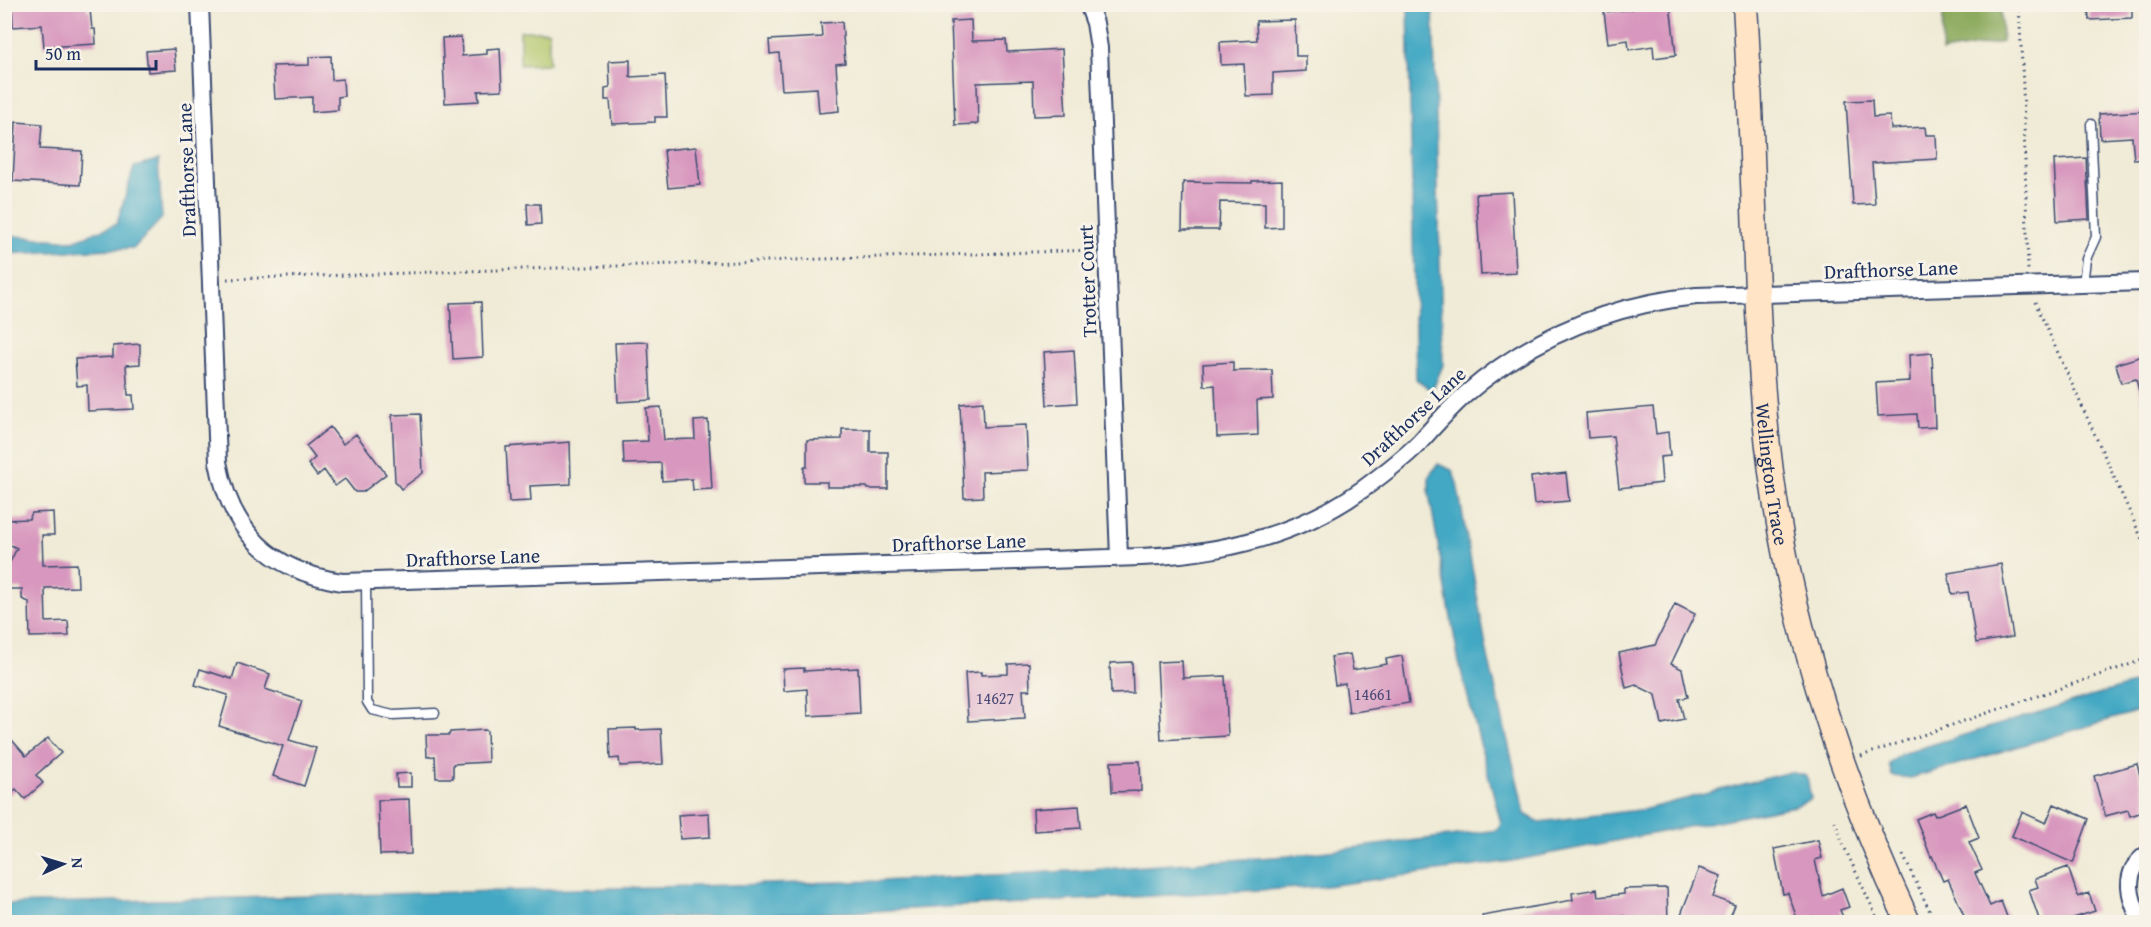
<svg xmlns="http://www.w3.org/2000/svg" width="2151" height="927" viewBox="0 0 2151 927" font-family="'Gentium Book Plus',serif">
<rect width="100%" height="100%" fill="#f7f3e8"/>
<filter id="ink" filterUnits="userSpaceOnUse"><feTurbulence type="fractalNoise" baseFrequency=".0167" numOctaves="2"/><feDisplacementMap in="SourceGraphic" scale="12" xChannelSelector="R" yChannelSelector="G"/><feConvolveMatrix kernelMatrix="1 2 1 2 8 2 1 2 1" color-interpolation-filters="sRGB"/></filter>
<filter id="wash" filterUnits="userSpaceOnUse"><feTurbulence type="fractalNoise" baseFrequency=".008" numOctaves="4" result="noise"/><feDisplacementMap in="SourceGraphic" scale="24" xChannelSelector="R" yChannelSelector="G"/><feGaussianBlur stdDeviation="1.35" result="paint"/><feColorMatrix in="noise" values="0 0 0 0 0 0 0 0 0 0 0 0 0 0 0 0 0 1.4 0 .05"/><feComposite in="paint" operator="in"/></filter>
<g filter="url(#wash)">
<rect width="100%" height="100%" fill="#f0ebd6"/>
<path fill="#b2c66a" stroke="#667a64" stroke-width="1.5" d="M 520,31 L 549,31 L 549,64 L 520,65 Z"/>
<path fill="#8dab5e" stroke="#546d5e" stroke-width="1.5" d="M 1943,5 L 2001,5 L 2002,42 L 1942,52 Z"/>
<path fill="#43a8c3" stroke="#2f6c90" stroke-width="1.5" d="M 1408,5 L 1433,5 L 1443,365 L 1432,391 L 1416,379 Z
M 158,161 L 162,218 L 134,248 L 5,254 L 5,235 L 73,241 L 117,224 L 134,167 Z
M 1438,464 L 1452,470 L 1457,483 L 1488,657 L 1525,814 L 1539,822 L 1646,809 L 1790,772 L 1807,776 L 1811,799 L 1795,806 L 1512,861 L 1319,887 L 854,912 L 533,922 L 5,922 L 5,904 L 881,881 L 1089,870 L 1288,856 L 1498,830 L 1501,823 L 1459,663 L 1429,494 L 1429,476 Z
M 2146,680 L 2146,709 L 1911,778 L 1892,776 L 1889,764 L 1901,754 Z"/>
<g id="blocks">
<path fill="#d897be" d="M 12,4 L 87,4 L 87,10 L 90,10 L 92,29 L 95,29 L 96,44 L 44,47 L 42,25 L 13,27 Z
M 1633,4 L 1670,4 L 1676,55 L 1654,58 L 1653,46 L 1629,50 L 1628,40 L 1608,43 L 1604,12 L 1633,9 Z
M 2088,4 L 2132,4 L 2132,18 L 2089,20 Z
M 971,20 L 972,41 L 1006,40 L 1007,52 L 1062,49 L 1066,115 L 1034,116 L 1033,81 L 977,83 L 978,124 L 955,125 L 951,21 Z
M 1295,20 L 1296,56 L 1306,56 L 1306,71 L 1273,73 L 1273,95 L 1246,96 L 1244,64 L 1221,65 L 1220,42 L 1257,40 L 1256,21 Z
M 842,22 L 845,63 L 836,64 L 839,111 L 819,113 L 817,88 L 782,90 L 779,53 L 770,54 L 769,40 L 822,37 L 821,23 Z
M 461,37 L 462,56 L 487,54 L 487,49 L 500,48 L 502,90 L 478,91 L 479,101 L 445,103 L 442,38 Z
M 174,49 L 176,70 L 148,72 L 146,51 Z
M 331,56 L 332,80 L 343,79 L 344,96 L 338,97 L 338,110 L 312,112 L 312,97 L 275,99 L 273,66 L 309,65 L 309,57 Z
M 630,60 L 630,77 L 665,75 L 667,117 L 655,117 L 655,122 L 612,124 L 610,100 L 605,100 L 605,88 L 610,87 L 609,61 Z
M 1872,100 L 1873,117 L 1890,116 L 1891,129 L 1925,127 L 1926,135 L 1936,135 L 1937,159 L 1872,163 L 1875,204 L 1853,205 L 1846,101 Z
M 2146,111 L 2146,159 L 2134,160 L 2132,137 L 2100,139 L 2099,114 Z
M 16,122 L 42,124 L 40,149 L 82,151 L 80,185 L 13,181 Z
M 696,147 L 700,185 L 668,188 L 664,150 Z
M 2086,158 L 2089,219 L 2057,221 L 2054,160 Z
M 1282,180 L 1282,227 L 1265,228 L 1265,203 L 1220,202 L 1219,230 L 1182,230 L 1183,182 L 1252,183 L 1252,181 Z
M 1512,192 L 1516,273 L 1481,275 L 1476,194 Z
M 527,204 L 540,204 L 541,224 L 528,225 Z
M 481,302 L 483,357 L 453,359 L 450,303 Z
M 648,342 L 651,400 L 618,402 L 615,343 Z
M 140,344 L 140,364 L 126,365 L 128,395 L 133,395 L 134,409 L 88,411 L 87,385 L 77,386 L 75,359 L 113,357 L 113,346 Z
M 1074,350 L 1077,403 L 1047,405 L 1044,352 Z
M 1932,353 L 1935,427 L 1918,428 L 1917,414 L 1878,416 L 1876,383 L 1910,381 L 1909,355 Z
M 2146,355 L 2146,403 L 2142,403 L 2136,379 L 2121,383 L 2116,364 Z
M 1233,362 L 1233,371 L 1272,370 L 1273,399 L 1257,400 L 1258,435 L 1217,437 L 1215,385 L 1204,386 L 1203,364 Z
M 983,402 L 984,427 L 1026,425 L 1028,470 L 982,472 L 983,497 L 964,498 L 960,404 Z
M 661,407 L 664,440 L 695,439 L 694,421 L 708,420 L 712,489 L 693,490 L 692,479 L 662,481 L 661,463 L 624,464 L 623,442 L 648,441 L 646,408 Z
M 1653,407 L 1656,434 L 1668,432 L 1670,456 L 1660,457 L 1662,483 L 1619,488 L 1613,436 L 1588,438 L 1586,413 Z
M 420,414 L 423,473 L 401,489 L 395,481 L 392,415 Z
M 330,427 L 343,444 L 356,434 L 386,474 L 363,492 L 355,492 L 345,479 L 335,486 L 324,470 L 317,476 L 308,464 L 315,458 L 306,446 Z
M 842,429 L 870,429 L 870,452 L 888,452 L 888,489 L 868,489 L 867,487 L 827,487 L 827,482 L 804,482 L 804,467 L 807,467 L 807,440 L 842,439 Z
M 570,442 L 571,484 L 530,486 L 531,501 L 509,502 L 506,447 Z
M 1566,473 L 1569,501 L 1534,504 L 1531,477 Z
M 53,512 L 54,535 L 42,535 L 43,565 L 77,564 L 78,587 L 45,588 L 46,622 L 68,621 L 69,636 L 30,637 L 29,602 L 22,599 L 22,589 L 4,589 L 4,566 L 8,566 L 17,548 L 4,542 L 4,520 L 29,519 L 32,513 Z
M 2001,564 L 2013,637 L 1976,643 L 1968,592 L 1952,594 L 1948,573 Z
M 1675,604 L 1695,614 L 1671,664 L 1682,669 L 1688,697 L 1679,699 L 1684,719 L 1662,724 L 1656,695 L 1636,685 L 1626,688 L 1619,653 L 1655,645 Z
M 1350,654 L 1353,670 L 1387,664 L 1386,659 L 1402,656 L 1409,703 L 1349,713 L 1345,683 L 1335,685 L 1331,657 Z
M 1182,661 L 1183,678 L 1225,676 L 1228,736 L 1161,740 L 1157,662 Z
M 1132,662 L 1133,693 L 1111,694 L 1110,663 Z
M 237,663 L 270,674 L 265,689 L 302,701 L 289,740 L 316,748 L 304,786 L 273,776 L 283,746 L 219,726 L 228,695 L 195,685 L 200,669 L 232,679 Z
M 1029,663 L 1030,690 L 1023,690 L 1025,718 L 968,721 L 965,673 L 981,672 L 981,675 L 1008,674 L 1008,664 Z
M 804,668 L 804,671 L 858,668 L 860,713 L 808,716 L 807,689 L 784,691 L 783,669 Z
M 636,728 L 636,730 L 661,729 L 663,764 L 620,766 L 619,758 L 610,759 L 609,729 Z
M 485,730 L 487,731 L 488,762 L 453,764 L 453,778 L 436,778 L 435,756 L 427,757 L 426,735 L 449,735 L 450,732 Z
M 4,731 L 26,756 L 48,738 L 61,753 L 36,775 L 43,783 L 25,799 L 16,789 L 4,799 Z
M 1140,761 L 1141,791 L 1112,792 L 1111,762 Z
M 2137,764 L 2146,798 L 2146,811 L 2130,816 L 2128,810 L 2105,816 L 2094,776 Z
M 411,773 L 411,787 L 397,787 L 396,774 Z
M 409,799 L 411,854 L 380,855 L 378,800 Z
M 1966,804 L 1979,838 L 1969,842 L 1982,870 L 1975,873 L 1990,906 L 2001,901 L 2009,922 L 1967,922 L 1948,879 L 1943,881 L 1932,856 L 1931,857 L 1916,819 L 1933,812 L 1935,816 Z
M 2054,804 L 2089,819 L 2073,863 L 2012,836 L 2022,812 L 2046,823 Z
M 1079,806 L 1081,828 L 1034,831 L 1033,809 Z
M 709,813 L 710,837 L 680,839 L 678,815 Z
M 1818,840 L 1822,858 L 1815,860 L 1823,896 L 1842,888 L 1849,907 L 1840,910 L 1845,922 L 1814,922 L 1812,916 L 1798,921 L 1788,893 L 1783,894 L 1774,849 Z
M 2068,867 L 2078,897 L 2089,893 L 2095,911 L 2061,922 L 2040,922 L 2029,890 L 2038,887 L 2035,879 Z
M 1699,868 L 1721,876 L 1713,897 L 1735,905 L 1728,922 L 1678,922 Z
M 1667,888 L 1668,922 L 1625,922 L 1625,916 L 1589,922 L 1483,922 L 1482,916 L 1573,900 L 1572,893 L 1597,889 L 1598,897 L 1624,894 L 1624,889 Z"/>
</g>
</g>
<g filter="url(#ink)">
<use href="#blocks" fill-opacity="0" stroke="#3b4b70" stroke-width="1.5"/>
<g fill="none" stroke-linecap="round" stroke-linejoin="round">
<g stroke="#3b4b70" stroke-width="11">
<path id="lane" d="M 2083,284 L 2086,259 L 2096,237 L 2091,124
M 366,581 L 367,702 L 372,710 L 393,715 L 435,713"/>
</g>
<g stroke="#3b4b70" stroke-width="20">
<path id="street" d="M 200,4 L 218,462 C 231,532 271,571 342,582 L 1141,557 C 1219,554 1298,536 1363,489 C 1382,475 1402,460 1419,443 C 1434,426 1449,409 1466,394 C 1532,337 1609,305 1696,296 L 2146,282
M 1088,4 L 1095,23 L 1099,48 L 1119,557
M 2141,922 C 2130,899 2121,873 2146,855"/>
</g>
<g stroke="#3b4b70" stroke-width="27">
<g id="secondary">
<path id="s1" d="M 1745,4 C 1750,91 1753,178 1756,264 C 1759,343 1763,422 1775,500 C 1798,647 1845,787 1908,922"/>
</g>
</g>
<path stroke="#3b4b70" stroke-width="3" stroke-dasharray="1.5 4.5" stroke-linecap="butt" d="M 2019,4 L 2023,86 L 2028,270
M 227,279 L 1093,250
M 2035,302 L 2146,548
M 1861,756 L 2146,659
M 1835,821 L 1842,842 L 1879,922
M 1903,855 L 1935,922"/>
<use href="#lane" stroke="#fff" stroke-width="8"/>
<use href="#street" stroke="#fff" stroke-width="16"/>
<use href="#secondary" stroke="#ffe4c6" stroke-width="24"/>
</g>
</g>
<g text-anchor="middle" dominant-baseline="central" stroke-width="6" stroke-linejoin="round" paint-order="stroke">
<g font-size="16" fill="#4a4976">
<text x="1373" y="694">14661</text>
<text x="995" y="698">14627</text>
</g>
<g font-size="20" fill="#1b2f5e" stroke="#f7f3e8">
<text transform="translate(186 170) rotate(-92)">Drafthorse Lane</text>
<text transform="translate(1891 269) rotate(-2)">Drafthorse Lane</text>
<text transform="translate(1087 281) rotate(-92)">Trotter Court</text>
<text transform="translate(1413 416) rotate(-43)">Drafthorse Lane</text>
<text stroke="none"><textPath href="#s1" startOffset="471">Wellington Trace</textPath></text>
<text transform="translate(959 542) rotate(-2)">Drafthorse Lane</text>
<text transform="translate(473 557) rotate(-2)">Drafthorse Lane</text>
</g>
</g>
<rect width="2151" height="927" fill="none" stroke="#f7f3e8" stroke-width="24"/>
<g transform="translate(63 864) rotate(86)" stroke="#f7f3e8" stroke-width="4.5" paint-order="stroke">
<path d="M0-4.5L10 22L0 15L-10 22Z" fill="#1b2f5e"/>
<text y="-9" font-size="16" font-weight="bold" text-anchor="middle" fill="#1b2f5e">N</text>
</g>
<path d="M36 60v9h120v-9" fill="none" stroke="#1b2f5e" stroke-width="3"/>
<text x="45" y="60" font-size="18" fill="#1b2f5e" stroke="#f7f3e8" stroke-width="4.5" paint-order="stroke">50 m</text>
</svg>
